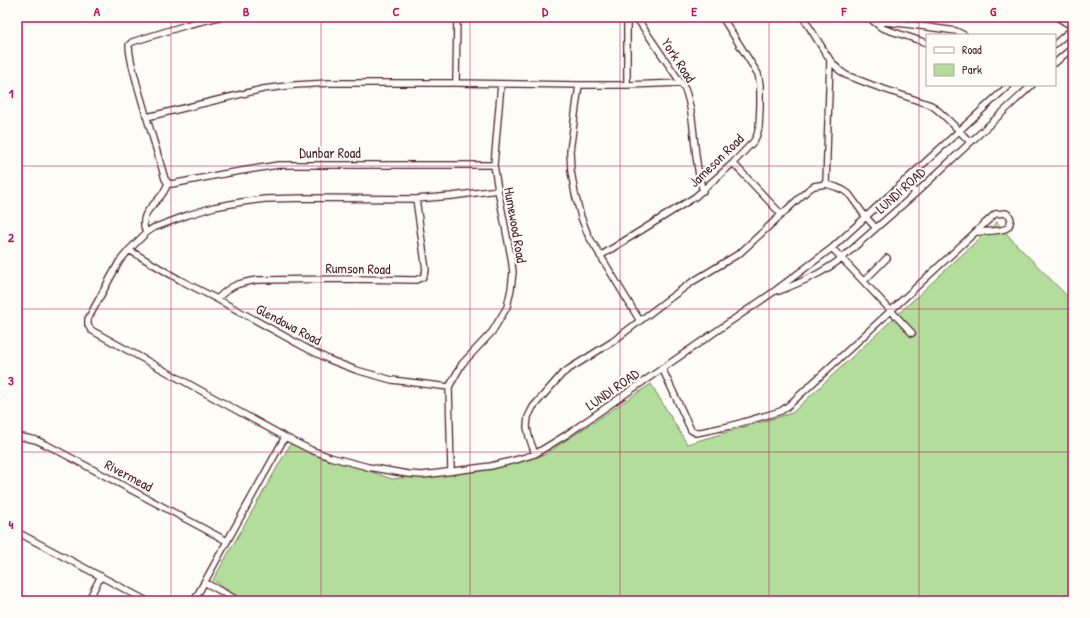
<svg xmlns="http://www.w3.org/2000/svg" width="1090" height="618" viewBox="0 0 1090 618" font-family="'Patrick Hand',sans-serif">
<rect width="100%" height="100%" fill="#fdfcf7"/>
<filter id="ink" filterUnits="userSpaceOnUse"><feTurbulence type="fractalNoise" baseFrequency=".025" numOctaves="2"/><feDisplacementMap in="SourceGraphic" scale="8" xChannelSelector="R" yChannelSelector="G"/><feConvolveMatrix kernelMatrix="1 2 1 2 8 2 1 2 1" color-interpolation-filters="sRGB"/></filter>
<g filter="url(#ink)">
<path fill="#b2dd9b" stroke="#7e7e63" d="M 997,222 L 1013,241 L 1073,302 L 1073,601 L 243,601 L 213,580 L 291,443 L 392,479 L 493,469 L 544,455 L 651,384 L 687,444 L 792,413 Z"/>
<g fill="none" stroke-linecap="round" stroke-linejoin="round">
<g stroke="#4a1f2b" stroke-width="8">
<path id="minor" d="M 627,17 L 627,85 L 681,83
M 636,17 L 685,89 C 697,122 692,158 703,191
M 803,17 L 830,60 L 839,70 L 846,75 L 872,85 L 931,105 C 944,114 959,131 970,142
M 871,17 L 873,21 L 882,28 L 927,43
M 1057,17 L 1073,27
M 873,21 L 906,24 L 956,31 L 964,35
M 1055,44 L 1073,28
M 830,60 L 826,184 L 836,187 L 843,190 L 849,194 L 865,216 L 876,228
M 1055,63 L 1073,47
M 456,83 L 457,17
M 579,85 L 570,151 L 571,171 L 575,194 L 581,217 L 588,235 L 640,321
M 147,117 L 263,89 L 295,85 L 330,83 L 456,83 L 579,85 L 627,85
M 733,163 L 781,214
M 904,181 L 916,193
M 168,183 L 172,184 L 223,174 L 278,165 L 494,165
M 168,183 L 165,179 C 156,148 146,116 137,84 C 134,72 129,58 129,45 L 132,42 L 190,24 L 219,17
M 498,190 L 452,196 L 416,199 L 306,198 L 265,199 L 242,202 L 214,207 L 188,215 L 153,228 L 146,233 L 129,250 L 119,262 L 88,319 L 88,325 L 91,330 L 285,437 L 311,450 L 330,457 L 368,467 L 408,474 L 422,475 L 439,473 L 491,466 L 519,459 L 535,454 L 566,435 L 718,330 L 772,293 L 832,248 L 1009,85
M 146,233 C 139,215 150,209 160,197 C 164,193 166,188 168,183
M 832,248 L 912,333
M 129,250 L 180,280 L 217,299 L 306,348 L 330,360 L 356,370 L 392,380 L 449,387
M 600,256 L 695,197 L 733,163 L 754,141 L 757,135 L 759,127 L 760,106 L 760,84 L 758,74 L 722,17
M 864,281 L 887,258
M 779,291 C 802,282 823,273 842,258 L 916,193 L 1032,85
M 217,299 C 231,285 238,283 257,280 L 353,279 L 416,280 L 423,277 L 426,270 L 416,199
M 662,368 L 691,430 L 696,433 L 730,426 L 781,411 L 788,406 L 995,214 L 1006,213 L 1009,215 L 1011,219 C 1010,222 1010,226 1007,228 C 1001,232 983,231 976,232
M 17,436 L 36,440 L 49,446 L 227,541
M 535,454 L 529,437 L 527,427 L 528,417 L 533,407 L 562,374 L 569,369 L 612,342 L 666,301 L 692,282 L 740,253 L 808,190 L 814,186 L 826,184
M 451,471 L 449,387 L 462,364 L 492,332 L 507,307 L 511,289 L 513,272 L 511,257 L 498,190 L 494,165 L 501,84
M 17,532 L 147,601
M 204,582 L 239,601
M 88,601 L 101,576
M 194,601 L 285,437"/>
</g>
<use href="#minor" stroke="#fdfcf7" stroke-width="5.5"/>
</g>
</g>
<path fill="none" stroke="#c2185b" stroke-width="1" stroke-opacity="0.55" d="M 171,17 L 171,601M 321,17 L 321,601M 470,17 L 470,601M 620,17 L 620,601M 769,17 L 769,601M 919,17 L 919,601M 17,166 L 1073,166M 17,309 L 1073,309M 17,452 L 1073,452"/>
<g text-anchor="middle" dominant-baseline="central" stroke-width="4" stroke-linejoin="round" paint-order="stroke">
<g font-size="14" fill="#4a1f2b" stroke="#fdfcf7">
<text transform="translate(679 60) rotate(57)">York Road</text>
<text x="330" y="152">Dunbar Road</text>
<text transform="translate(716 160) rotate(-44)">Jameson Road</text>
<text transform="translate(900 190) rotate(-42)">LUNDI ROAD</text>
<text transform="translate(516 225) rotate(80)">Humewood Road</text>
<text transform="translate(358 268) rotate(1)">Rumson Road</text>
<text transform="translate(289 324) rotate(28)">Glendowa Road</text>
<text transform="translate(612 389) rotate(-35)">LUNDI ROAD</text>
<text transform="translate(129 475) rotate(28)">Rivermead</text>
</g>
</g>
<rect width="1090" height="618" fill="none" stroke="#fdfcf7" stroke-width="44"/>
<rect x="926" y="34" width="130" height="52" fill="#fdfcf7" stroke="#b5a4a5"/>
<rect x="934" y="47" width="20" height="6" fill="#fdfcf7" stroke="#b5a4a5"/>
<text x="962" y="54" font-size="12" fill="#4a1f2b">Road</text>
<rect x="934" y="64" width="20" height="12" fill="#b2dd9b" stroke="#b5a4a5"/>
<text x="962" y="74" font-size="12" fill="#4a1f2b">Park</text>
<rect x="22" y="22" width="1046" height="574" fill="none" stroke="#c2185b" stroke-width="1.5"/>
<g font-size="13" text-anchor="middle" font-weight="bold" fill="#c2185b">
<text x="97" y="16">A</text>
<text x="246" y="16">B</text>
<text x="396" y="16">C</text>
<text x="545" y="16">D</text>
<text x="694" y="16">E</text>
<text x="844" y="16">F</text>
<text x="993" y="16">G</text>
<text x="11" y="98">1</text>
<text x="11" y="242">2</text>
<text x="11" y="385">3</text>
<text x="11" y="529">4</text>
</g>
</svg>
